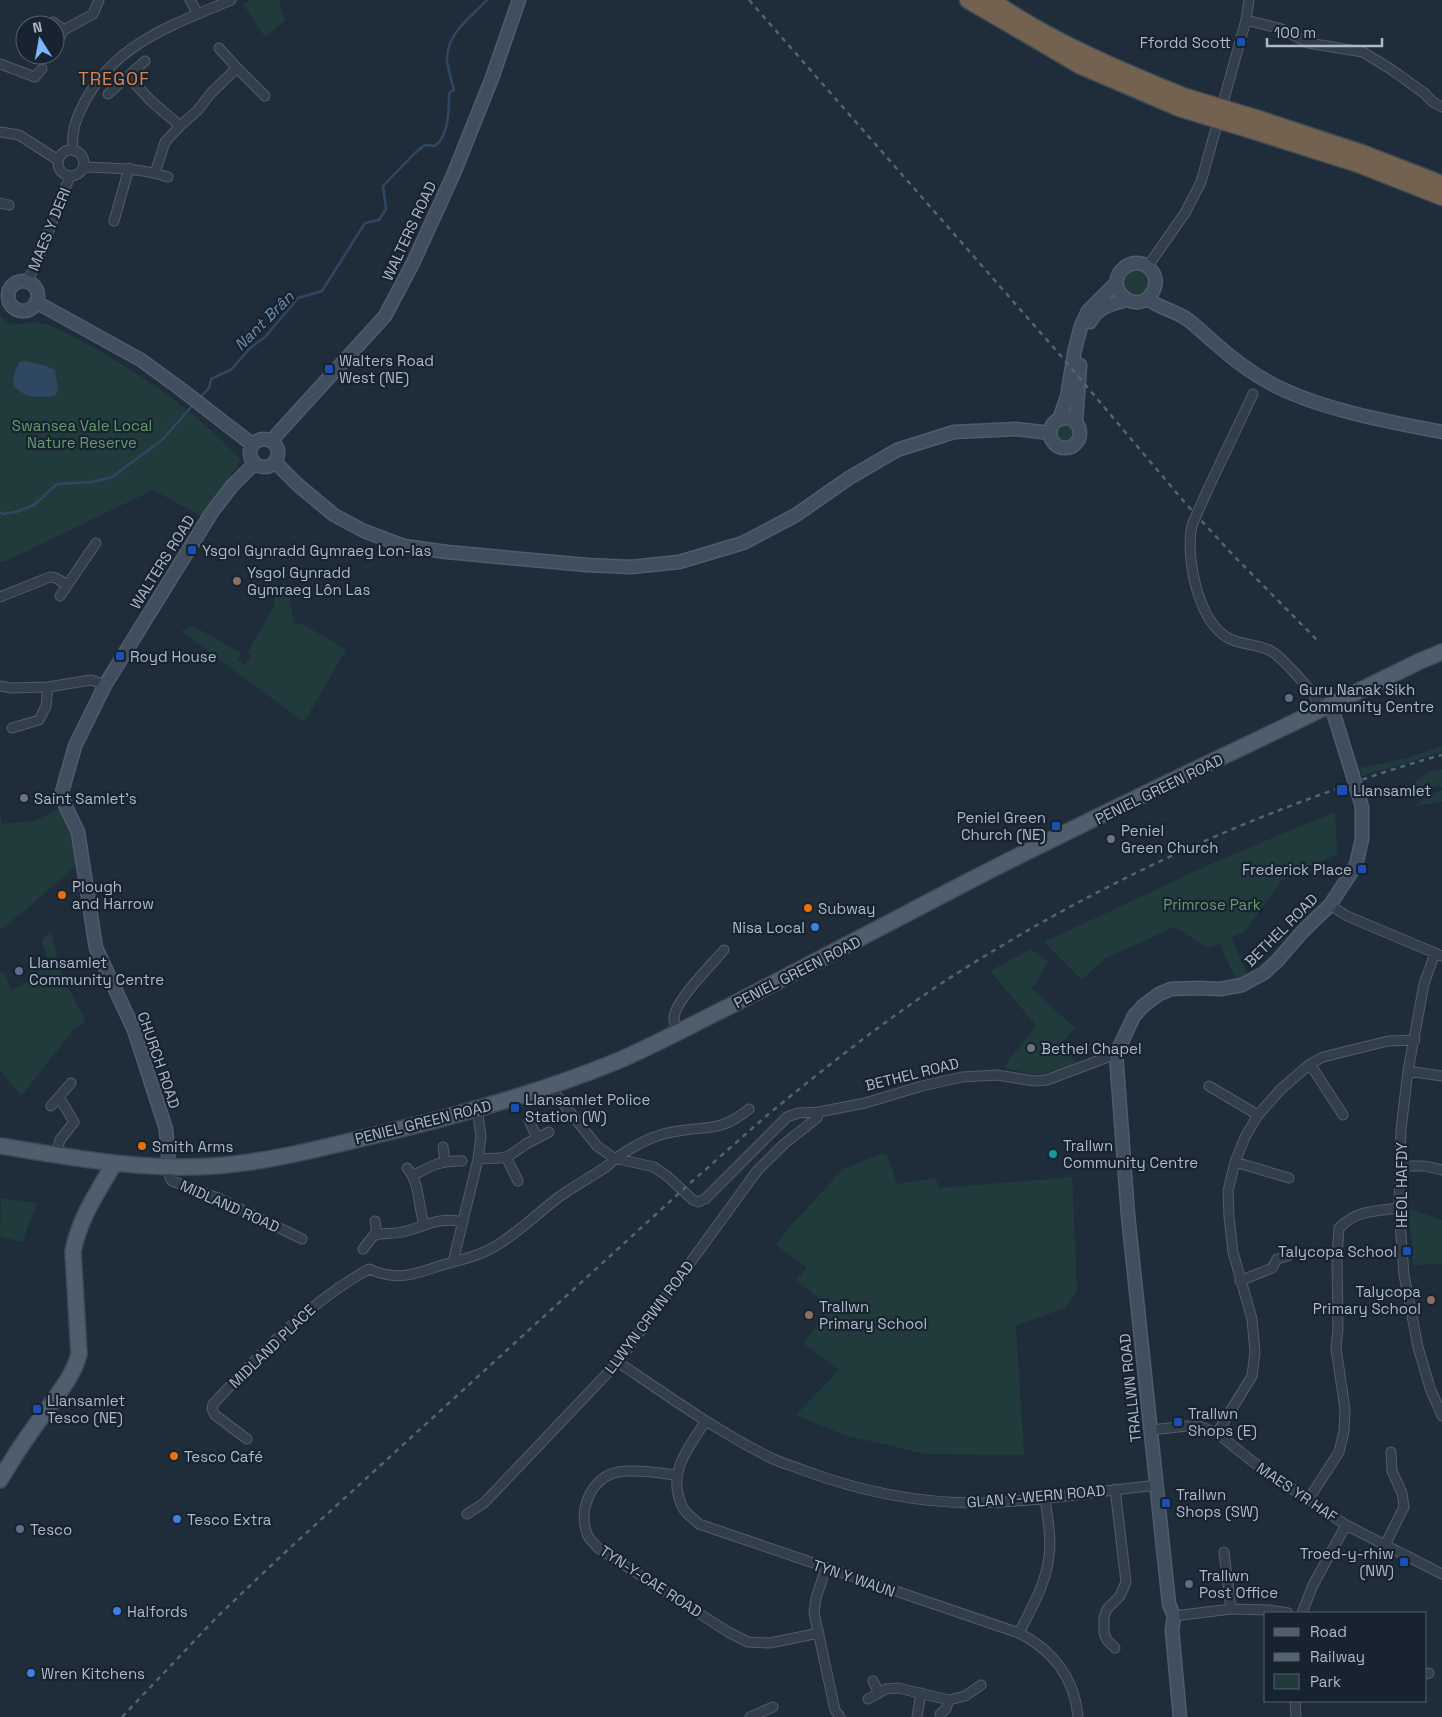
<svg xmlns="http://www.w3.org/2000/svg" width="1442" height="1717" viewBox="0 0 1442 1717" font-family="'Space Grotesk',sans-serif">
<rect width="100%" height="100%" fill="#1f2d3b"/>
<path fill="#213b3c" d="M 250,0 L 279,0 L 285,20 L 265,37 L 243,4 Z
M1122 283a14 14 0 1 1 28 0a14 14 0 1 1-28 0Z
M 0,316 L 11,325 C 20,324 32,322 41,323 C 52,324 76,338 87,344 C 143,375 196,411 240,459 L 238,465 L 201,516 L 153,490 L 4,562 L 0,562 Z
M1055 433a10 10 0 1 1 20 0a10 10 0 1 1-20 0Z
M 283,583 L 292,587 L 290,602 L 295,624 L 301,623 L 346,650 L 304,722 L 181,631 L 193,626 L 241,653 L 237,660 L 245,665 L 251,655 L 248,652 L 274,606 L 275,595 Z
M 1442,746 L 1442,752 L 1362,776 L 1360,768 L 1407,758 Z
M 1442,769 L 1442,788 L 1440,785 L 1401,793 L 1429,772 Z
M 1442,790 L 1442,801 L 1410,807 Z
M 60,809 L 77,851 L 75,866 L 29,907 L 0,930 L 0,813 L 2,824 L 34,821 Z
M 1335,812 L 1337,854 L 1281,881 L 1244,932 L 1231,937 L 1248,975 L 1236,980 L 1220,944 L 1208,948 L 1174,927 L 1104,959 L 1082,980 L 1044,942 L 1215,862 Z
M 51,933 L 62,976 L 86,1022 L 75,1028 L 21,1096 L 0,1070 L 0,973 L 3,971 L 12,990 L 33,979 L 29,967 L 47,959 L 42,943 L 44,937 Z
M 1031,949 L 1048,962 L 1032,989 L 1075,1028 L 1060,1046 L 1077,1063 C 1045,1077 1037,1077 1004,1067 L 1036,1025 L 990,971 Z
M 883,1153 L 888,1156 L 897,1184 L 935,1178 L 940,1188 L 1072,1177 L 1077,1290 L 1066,1307 L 1016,1326 L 1024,1455 L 926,1454 L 844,1435 L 796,1415 L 839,1370 L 803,1343 L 831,1308 L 796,1280 L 807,1268 L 776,1245 L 788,1229 L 843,1169 Z
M 1,1198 L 37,1203 L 22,1242 L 0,1236 Z
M 1409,1209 L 1442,1220 L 1442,1264 L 1413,1265 Z"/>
<path fill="#2f4762" d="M 26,361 L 46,366 L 55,370 L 58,389 L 55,396 C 39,398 23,398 13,385 L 14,375 L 19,362 Z"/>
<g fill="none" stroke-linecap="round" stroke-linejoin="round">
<path stroke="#2f4762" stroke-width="2.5" d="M 199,399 L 209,388 L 211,379 L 232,369 L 249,349 L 265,337 L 298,298 L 322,291 L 365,223 L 379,220 L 386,209 L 383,186 L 416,152 L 425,145 L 435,146 C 449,136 449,109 449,93 L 454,90 C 452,80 447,68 447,58 C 448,32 471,17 487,0
M 0,512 L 3,514 L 16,512 L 34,505 L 57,484 L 92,482 L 112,477 L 162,440 L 193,405"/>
<g stroke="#505c69" stroke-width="11">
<path id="street" d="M 190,0 L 198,14
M 1246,20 L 1282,29 L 1308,43 L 1363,52 L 1392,70 L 1424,93 L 1433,102 L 1442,107
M 53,22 L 64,30
M 57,41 L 64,30 L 93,14 L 99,0
M 219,48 L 237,68
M 0,64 L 35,77 L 42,69
M 128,76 L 150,100 L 180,126
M 108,94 L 145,61
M 0,132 L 19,135 L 58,160
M 73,150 C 71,131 76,119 84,103 C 115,43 173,25 231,0
M58 163a13 13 0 1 1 26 0a13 13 0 1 1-26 0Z
M 83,167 C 112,168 140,168 168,177
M 155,173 L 165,142 L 180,126 L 198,110 L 211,93 L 237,68 L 265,96
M 0,203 L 9,205
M 114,221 L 129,168
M 1148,266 L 1185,213 L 1201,182 L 1246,20 L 1249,0
M 27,282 L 37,261 L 70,176
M 1207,491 L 1253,394
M 1192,525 C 1185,557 1198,623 1230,639 C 1243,645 1258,644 1271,651 C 1284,659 1298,677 1309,689 L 1314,695 L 1321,710
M 60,596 L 96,543
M 0,597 L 50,577 L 56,578 L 67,585
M 0,686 L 11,688 L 48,687 L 91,680 L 105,685
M 12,728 L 39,720 L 46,706 L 48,687
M 1330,905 L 1347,916 L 1442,956
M 1435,953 L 1424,984 L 1408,1071 L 1401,1129 L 1399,1208 L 1404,1275 L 1418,1347 L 1430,1388 L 1442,1416
M 679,1032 C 676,1026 672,1020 675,1013 C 680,996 711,965 724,950
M 1310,1064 L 1343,1115
M 1408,1071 L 1442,1076
M 1209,1086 L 1258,1115
M 550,1087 L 597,1146 L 614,1158 L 654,1167 L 667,1176 L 693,1200 L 698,1202 L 705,1199 L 787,1117 L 798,1113 L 819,1112 L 865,1103 L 922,1086 L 962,1077 L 997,1075 L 1034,1081 L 1047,1080 L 1116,1054
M 51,1106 L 71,1083
M 529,1120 L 537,1138
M 443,1147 L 445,1161
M 56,1155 L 60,1140 L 74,1122 L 59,1097
M 506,1157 L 518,1181
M 478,1159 L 500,1158 L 509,1156 L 526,1144 L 549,1132
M 1235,1162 L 1289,1178
M 169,1166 L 170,1178 L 172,1181 L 218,1198 L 302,1239
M 1400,1166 L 1425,1166 L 1442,1170
M 407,1168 C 420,1182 418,1206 424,1224
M 414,1175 C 431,1166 441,1160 462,1161
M 375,1221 L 377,1235
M 363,1249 L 374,1235 C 383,1233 393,1234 402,1232 C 425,1227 438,1216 463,1222
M 453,1262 L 478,1159 L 481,1136 L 477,1109
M 1240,1281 L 1272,1268 L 1277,1259 L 1288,1256
M 618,1362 C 668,1396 717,1431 771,1458 C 781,1463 793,1466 803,1470 C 859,1491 918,1503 977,1503 C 1037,1502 1098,1491 1158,1485
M 705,1422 C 687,1450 666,1474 683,1508 C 686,1514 694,1519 699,1524 L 1019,1633 C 1053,1650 1075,1679 1078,1717
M 1151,1430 L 1187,1426 L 1202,1427 L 1217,1433 L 1253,1462 L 1346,1525 L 1442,1574
M 1217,1433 L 1252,1376 L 1255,1352 L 1252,1319 L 1233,1252 L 1229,1217 L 1228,1191 L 1235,1162 L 1245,1137 L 1258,1115 L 1280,1090 L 1310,1064 L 1323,1057 L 1388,1041 L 1415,1040
M 247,1439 L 215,1415 L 212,1409 L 213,1404 C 261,1353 308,1303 369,1269 C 396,1281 413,1275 439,1266 C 459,1260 481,1256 499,1244 C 521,1230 539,1212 559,1197 C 575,1185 592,1177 607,1166 C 615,1159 622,1153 632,1148 C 645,1140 663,1133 678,1131 C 710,1126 722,1131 749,1109
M 676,1475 C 657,1473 637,1469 618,1472 C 591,1477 577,1511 588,1536 C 590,1540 595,1544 598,1548 L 728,1632 L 748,1642 L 770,1643 L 819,1633
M 1308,1500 L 1339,1452 L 1344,1431 L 1345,1409 L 1336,1348 L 1338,1328 L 1337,1256 L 1339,1228 C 1357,1210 1375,1211 1399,1208
M 467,1514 L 484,1503 L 618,1362 L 757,1171 L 784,1144 L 817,1118 L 819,1112
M 1385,1545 L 1404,1507 L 1402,1493 L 1392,1471 L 1391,1452
M 1224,1552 L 1231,1609
M 826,1568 L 816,1598 L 814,1613 L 835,1710 L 840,1717
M 1302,1613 L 1313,1585 L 1346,1525
M 1174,1616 L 1231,1609 L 1269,1610 L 1288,1613
M 1019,1633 C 1031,1609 1046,1584 1049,1556 C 1052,1538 1047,1516 1045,1498
M 1115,1648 L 1107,1640 L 1104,1633 L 1104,1617 L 1107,1609 L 1120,1596 L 1126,1582 L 1115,1489
M 1426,1674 L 1429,1673
M 873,1681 L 879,1693
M 868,1699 L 886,1689 L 898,1688 L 949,1700 L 965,1696 L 981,1685
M 1295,1701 L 1296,1717
M 940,1714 L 946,1709 L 949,1700
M 750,1717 L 773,1707
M 917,1717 L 921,1693"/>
</g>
<g stroke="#505c69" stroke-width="15">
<path id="secondary" d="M8 296a15 15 0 1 1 30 0a15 15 0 1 1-30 0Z
M 1146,300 C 1156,291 1160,278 1149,268 C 1133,253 1107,275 1120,293 C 1124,299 1132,303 1139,302 C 1140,302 1146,300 1146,300 C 1151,300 1156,305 1160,306 C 1168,310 1177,313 1184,317 C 1196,325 1206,336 1216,344 C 1235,361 1258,378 1282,389 C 1329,411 1391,422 1442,432
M 36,302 L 141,360 L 182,390 L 253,445
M 1090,322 C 1098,307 1111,304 1127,300
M1050 433a15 15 0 1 1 30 0a15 15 0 1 1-30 0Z
M 1059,420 L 1067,397 L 1075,349 L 1081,326 L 1088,311 L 1116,283
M 1076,422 L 1080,365
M250 453a14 14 0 1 1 28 0a14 14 0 1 1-28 0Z
M 271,441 L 385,316 L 413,263 L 454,173 L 492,78 L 519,0
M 275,462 L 298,485 L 334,515 L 364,531 L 404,546 L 447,552 L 587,565 L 631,567 L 679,562 L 743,543 L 796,515 L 849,478 L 897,450 L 954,432 L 1016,429 L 1050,433
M 1331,705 L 1352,773
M 169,1166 L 166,1129 L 134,1030 L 96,948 L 78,832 L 65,805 L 62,792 L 75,746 L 105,685 L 212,512 L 232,486 L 255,463
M 1180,1717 L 1172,1630 L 1174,1616 L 1169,1604 L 1128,1215 L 1116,1054 L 1134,1016 L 1143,1006 L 1159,994 L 1171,989 L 1199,988 L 1220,989 L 1242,985 L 1264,973 L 1277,961 L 1303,931 L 1330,905 L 1356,865 L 1362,839 L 1362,807"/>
</g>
<g stroke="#3f4a58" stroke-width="18">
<path id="primary" d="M 0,1146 C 71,1157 142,1171 214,1166 C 270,1162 325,1147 380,1134 C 460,1115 539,1093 615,1062 C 655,1045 693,1024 732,1005 C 812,964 891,921 971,880 C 1119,804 1271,735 1420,661 L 1442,652
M 0,1480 C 14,1456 30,1432 47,1410 C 59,1392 74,1375 79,1354 L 73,1252 C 78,1221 98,1191 114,1164"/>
</g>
<g stroke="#3d4956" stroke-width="19">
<path id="highway" d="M 968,0 L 1081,66 L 1179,108
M 991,0 C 1050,41 1117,69 1183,96
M 1259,119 L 1362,153 L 1442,184
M 1254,131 L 1358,164 L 1442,197"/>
</g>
<use href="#street" stroke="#333e4b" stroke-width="9"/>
<use href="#secondary" stroke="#404e5f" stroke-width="12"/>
<use href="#primary" stroke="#505d6c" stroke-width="15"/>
<use href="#highway" stroke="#72624f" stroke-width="16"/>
<path stroke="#546373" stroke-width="2.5" stroke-dasharray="5 5" stroke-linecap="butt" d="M 749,0 L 1061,356 L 1186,504 L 1233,555 L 1320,643
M 122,1717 L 217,1617 L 280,1557 L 688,1185 L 765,1117 C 822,1070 880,1024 942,983 C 1054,910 1173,850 1298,803 C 1346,785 1393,768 1442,755"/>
<g stroke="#505c69" stroke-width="11" stroke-linecap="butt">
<path id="street-bridge" d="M 1192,525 L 1207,491"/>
</g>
<g stroke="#505c69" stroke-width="15" stroke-linecap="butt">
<path id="secondary-bridge" d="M 1352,773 L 1362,807"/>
</g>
<g stroke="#3d4956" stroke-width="19" stroke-linecap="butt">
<path id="highway-bridge" d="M 1183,96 L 1259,119
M 1179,108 L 1254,131"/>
</g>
<use href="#street-bridge" stroke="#333e4b" stroke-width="9"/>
<use href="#secondary-bridge" stroke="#404e5f" stroke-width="12"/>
<use href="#highway-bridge" stroke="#72624f" stroke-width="16"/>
</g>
<g fill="#1a4fb4" stroke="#182330" stroke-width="2">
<rect x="1236" y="37" width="10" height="10" rx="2.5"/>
<rect x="324" y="364" width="10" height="10" rx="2.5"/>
<rect x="187" y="545" width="10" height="10" rx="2.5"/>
<rect x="115" y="651" width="10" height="10" rx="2.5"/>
<rect x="1336" y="784" width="12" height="12" rx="2.5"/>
<rect x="1051" y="821" width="10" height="10" rx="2.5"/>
<rect x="1357" y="864" width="10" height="10" rx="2.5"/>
<rect x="510" y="1103" width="10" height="10" rx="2.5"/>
<rect x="1402" y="1246" width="10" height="10" rx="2.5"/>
<rect x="32" y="1404" width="10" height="10" rx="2.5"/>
<rect x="1173" y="1417" width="10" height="10" rx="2.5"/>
<rect x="1161" y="1498" width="10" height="10" rx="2.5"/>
<rect x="1399" y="1557" width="10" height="10" rx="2.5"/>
</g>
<g fill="#8d6e63" stroke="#182330" stroke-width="2">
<circle cx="237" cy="581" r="5"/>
<circle cx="1431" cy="1300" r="5"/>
<circle cx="809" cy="1315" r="5"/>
</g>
<g fill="#5c6f8a" stroke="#182330" stroke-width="2">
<circle cx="1289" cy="698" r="5"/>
<circle cx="19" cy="971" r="5"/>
<circle cx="20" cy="1529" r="5"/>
<circle cx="1189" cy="1584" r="5"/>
</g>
<g fill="#6b7280" stroke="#182330" stroke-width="2">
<circle cx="24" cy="798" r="5"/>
<circle cx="1111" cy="839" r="5"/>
<circle cx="1031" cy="1048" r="5"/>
</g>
<g fill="#e8710a" stroke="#182330" stroke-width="2">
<circle cx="62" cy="895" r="5"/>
<circle cx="808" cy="908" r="5"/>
<circle cx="142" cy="1146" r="5"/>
<circle cx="174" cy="1456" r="5"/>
</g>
<g fill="#3f7fe0" stroke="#182330" stroke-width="2">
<circle cx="815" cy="927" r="5"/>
<circle cx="177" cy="1519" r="5"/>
<circle cx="117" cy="1611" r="5"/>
<circle cx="31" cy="1673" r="5"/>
</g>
<circle fill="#0f9aa8" stroke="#182330" stroke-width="2" cx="1053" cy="1154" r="5"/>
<g text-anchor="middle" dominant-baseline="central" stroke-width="4.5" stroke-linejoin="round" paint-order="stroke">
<g font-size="15" fill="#adb9c8" stroke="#182330" text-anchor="start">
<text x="1231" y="42" text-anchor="end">Ffordd Scott</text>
<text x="339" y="360">Walters Road<tspan x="339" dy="17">West (NE)</tspan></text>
<text x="202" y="550">Ysgol Gynradd Gymraeg Lon-las</text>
<text x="247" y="572">Ysgol Gynradd<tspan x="247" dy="17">Gymraeg Lôn Las</tspan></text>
<text x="130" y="656">Royd House</text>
<text x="1299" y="689">Guru Nanak Sikh<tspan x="1299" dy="17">Community Centre</tspan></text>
<text x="1353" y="790">Llansamlet</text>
<text x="34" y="798">Saint Samlet's</text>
<text x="1046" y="817" text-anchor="end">Peniel Green<tspan x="1046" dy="17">Church (NE)</tspan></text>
<text x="1121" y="830">Peniel<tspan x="1121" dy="17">Green Church</tspan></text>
<text x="1352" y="869" text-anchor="end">Frederick Place</text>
<text x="72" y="886">Plough<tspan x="72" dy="17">and Harrow</tspan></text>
<text x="818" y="908">Subway</text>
<text x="805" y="927" text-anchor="end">Nisa Local</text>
<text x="29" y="962">Llansamlet<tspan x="29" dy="17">Community Centre</tspan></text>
<text x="1041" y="1048">Bethel Chapel</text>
<text x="525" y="1099">Llansamlet Police<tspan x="525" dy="17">Station (W)</tspan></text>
<text x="1063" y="1145">Trallwn<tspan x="1063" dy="17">Community Centre</tspan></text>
<text x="152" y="1146">Smith Arms</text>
<text x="1397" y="1251" text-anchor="end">Talycopa School</text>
<text x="1421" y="1291" text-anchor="end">Talycopa<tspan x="1421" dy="17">Primary School</tspan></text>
<text x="819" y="1306">Trallwn<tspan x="819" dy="17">Primary School</tspan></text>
<text x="47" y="1400">Llansamlet<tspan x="47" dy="17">Tesco (NE)</tspan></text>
<text x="1188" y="1413">Trallwn<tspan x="1188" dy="17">Shops (E)</tspan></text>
<text x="184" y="1456">Tesco Café</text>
<text x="1176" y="1494">Trallwn<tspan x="1176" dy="17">Shops (SW)</tspan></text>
<text x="187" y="1519">Tesco Extra</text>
<text x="30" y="1529">Tesco</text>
<text x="1394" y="1553" text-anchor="end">Troed-y-rhiw<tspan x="1394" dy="17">(NW)</tspan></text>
<text x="1199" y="1575">Trallwn<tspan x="1199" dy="17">Post Office</tspan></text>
<text x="127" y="1611">Halfords</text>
<text x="41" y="1673">Wren Kitchens</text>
</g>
<g font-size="15" fill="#adb9c8" stroke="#182330">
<text transform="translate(49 229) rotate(-68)">MAES Y DERI</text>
<text transform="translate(409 231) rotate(-65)">WALTERS ROAD</text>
<text transform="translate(162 562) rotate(-58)">WALTERS ROAD</text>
<text transform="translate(1159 789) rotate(-26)">PENIEL GREEN ROAD</text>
<text transform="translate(1281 930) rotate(-45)">BETHEL ROAD</text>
<text transform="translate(797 972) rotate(-27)">PENIEL GREEN ROAD</text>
<text transform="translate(159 1060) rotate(71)">CHURCH ROAD</text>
<text transform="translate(912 1074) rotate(-14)">BETHEL ROAD</text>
<text transform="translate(423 1122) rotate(-14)">PENIEL GREEN ROAD</text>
<text transform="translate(1401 1185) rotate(-90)">HEOL HAFDY</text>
<text transform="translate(230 1206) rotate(24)">MIDLAND ROAD</text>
<text transform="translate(649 1317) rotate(-53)">LLWYN CRWN ROAD</text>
<text transform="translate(272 1346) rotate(-44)">MIDLAND PLACE</text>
<text transform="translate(1130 1388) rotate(-96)">TRALLWN ROAD</text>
<text transform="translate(1297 1492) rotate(34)">MAES YR HAF</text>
<text transform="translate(1036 1496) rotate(-5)">GLAN Y-WERN ROAD</text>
<text transform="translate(854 1578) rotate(19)">TYN Y WAUN</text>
<text transform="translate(651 1581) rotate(33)">TYN-Y-CAE ROAD</text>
</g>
<g font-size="15" fill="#629b6b" stroke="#182330">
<text x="82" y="425">Swansea Vale Local<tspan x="82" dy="17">Nature Reserve</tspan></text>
<text x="1212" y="904">Primrose Park</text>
</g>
<g font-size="16" font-style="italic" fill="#6a8caf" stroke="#182330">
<text transform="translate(264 321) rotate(-45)">Nant Brân</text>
</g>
<g font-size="18" letter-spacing="1" fill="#de8651" stroke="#182330">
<text x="114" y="78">TREGOF</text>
</g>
</g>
<rect x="1264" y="1612" width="162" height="90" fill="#182330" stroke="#545f6d"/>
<rect x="1274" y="1628" width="25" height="8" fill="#505d6c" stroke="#545f6d"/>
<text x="1310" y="1637" font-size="15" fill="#adb9c8">Road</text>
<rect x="1274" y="1653" width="25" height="8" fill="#546373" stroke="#545f6d"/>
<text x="1310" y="1662" font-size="15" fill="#adb9c8">Railway</text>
<rect x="1274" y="1674" width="25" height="15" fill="#213b3c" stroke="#545f6d"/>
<text x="1310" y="1687" font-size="15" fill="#adb9c8">Park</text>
<g transform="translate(40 40) rotate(349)"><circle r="24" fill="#182330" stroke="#545f6d"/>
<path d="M0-4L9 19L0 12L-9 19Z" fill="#7bb6ff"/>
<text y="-8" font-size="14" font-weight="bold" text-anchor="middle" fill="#adb9c8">N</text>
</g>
<path d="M1267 38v8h115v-8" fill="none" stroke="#adb9c8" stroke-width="2.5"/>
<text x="1274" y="38" font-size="15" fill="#adb9c8" stroke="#182330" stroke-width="4" paint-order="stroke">100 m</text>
</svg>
